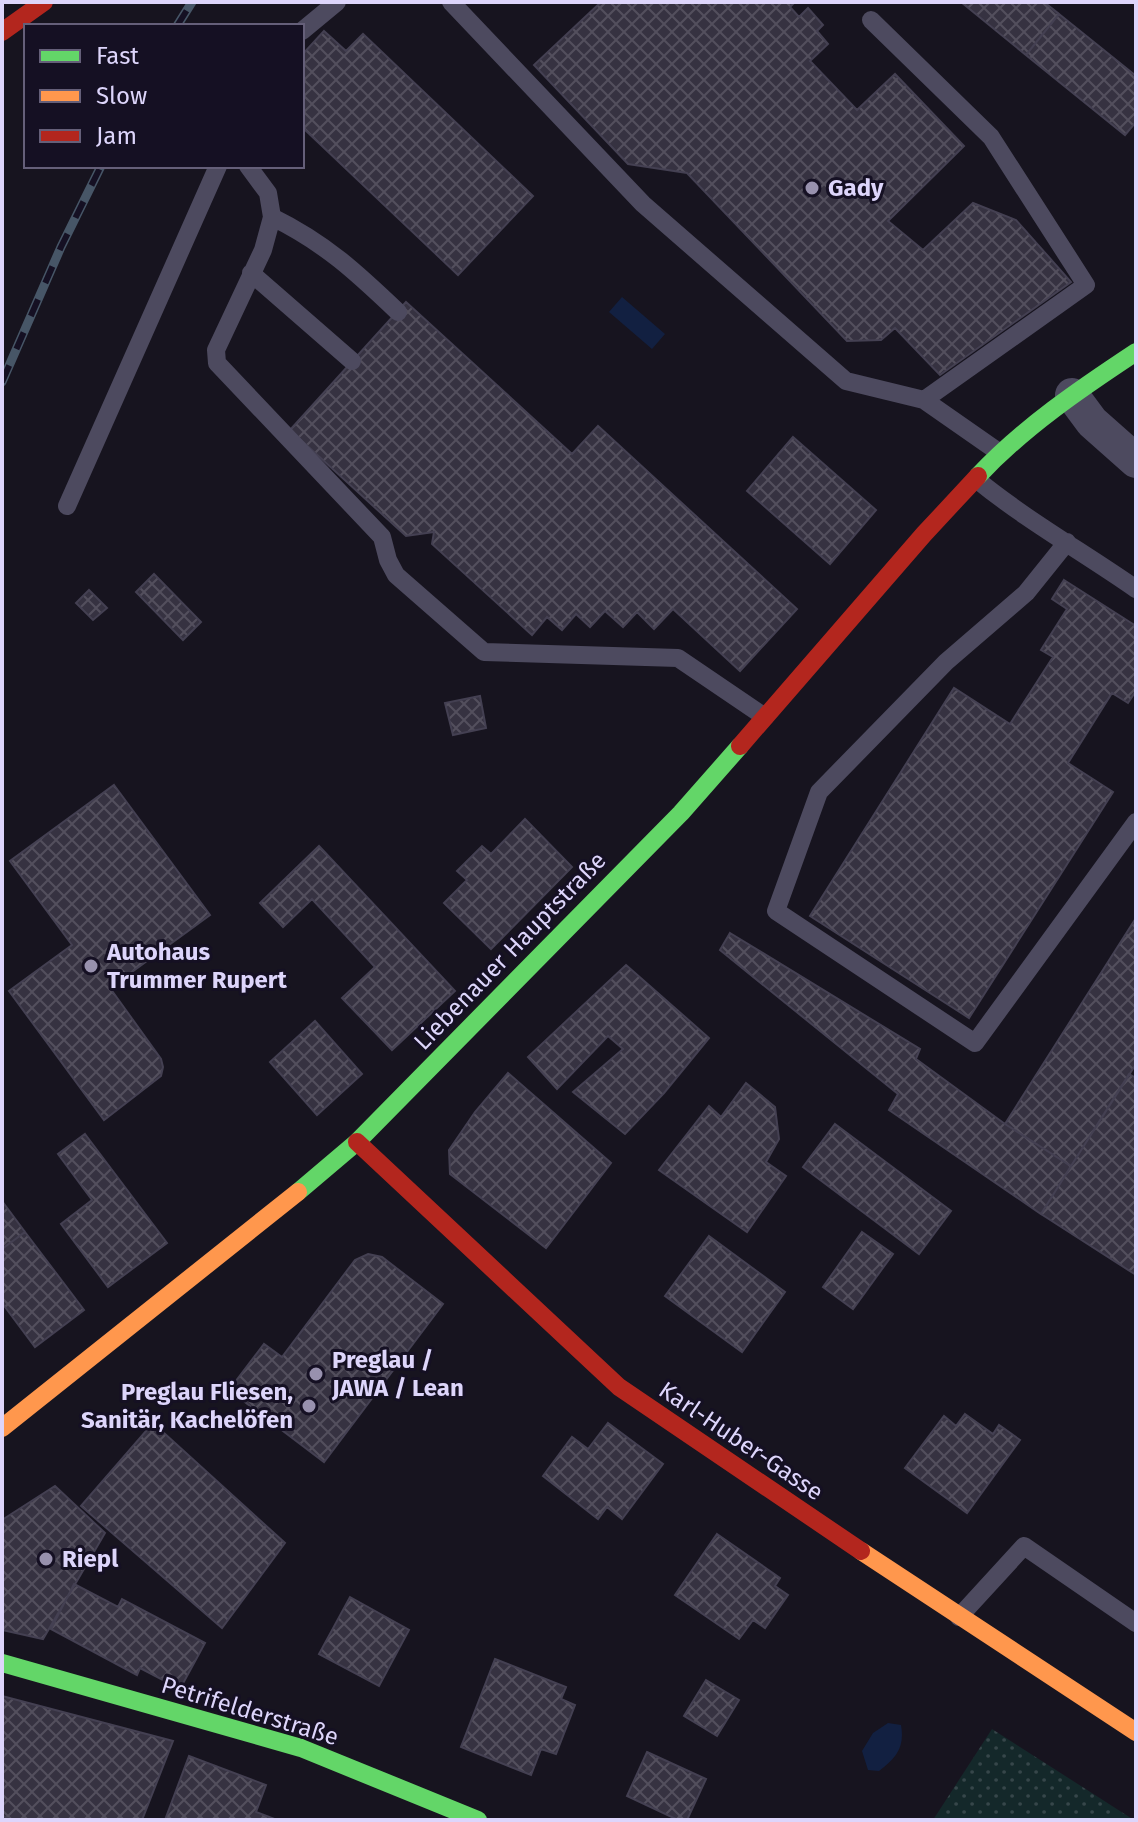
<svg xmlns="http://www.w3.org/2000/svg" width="1138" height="1822" viewBox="0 0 1138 1822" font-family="'Fira Sans',sans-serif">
<defs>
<pattern id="grass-dots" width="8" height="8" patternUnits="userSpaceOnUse" patternTransform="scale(2)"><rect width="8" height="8" fill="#14282a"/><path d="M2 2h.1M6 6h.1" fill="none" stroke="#36464a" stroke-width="1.8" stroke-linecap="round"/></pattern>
<pattern id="building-cross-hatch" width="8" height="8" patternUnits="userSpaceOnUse" patternTransform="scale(2)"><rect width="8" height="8" fill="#363241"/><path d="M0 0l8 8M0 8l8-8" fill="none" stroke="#534f5d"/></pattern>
</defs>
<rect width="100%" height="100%" fill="#17141f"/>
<path fill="url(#grass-dots)" d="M 992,1729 L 1134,1820 L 933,1820 Z"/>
<path fill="#122041" d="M 622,297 L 665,334 L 652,349 L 609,312 Z
M 888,1723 L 901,1725 C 905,1748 896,1758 879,1771 L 868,1770 L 862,1751 L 873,1733 Z"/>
<path fill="url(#building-cross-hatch)" stroke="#444052" stroke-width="2" d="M 601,2 L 795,2 L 790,7 L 799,17 L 808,8 L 823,25 L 817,31 L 828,44 L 810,61 L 857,110 L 895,74 L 964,146 L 888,221 L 923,250 L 973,203 L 1016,220 L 1071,282 L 940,375 L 895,328 L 881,340 L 847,341 L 687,173 L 628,164 L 534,65 Z
M 961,2 L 1044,2 L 1059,14 L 1026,55 Z
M 1059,14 L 1136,76 L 1136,122 L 1125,135 L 1026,55 Z
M 324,31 L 346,51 L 363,34 L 533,196 L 458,275 L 302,127 L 302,55 Z
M 406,302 L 572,454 L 598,426 L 797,609 L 740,671 L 673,609 L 654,629 L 637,612 L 623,627 L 605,611 L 590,627 L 576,614 L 562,630 L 547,617 L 532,635 L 432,544 L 434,532 L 406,536 L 290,430 Z
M 793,437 L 876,510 L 830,564 L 747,491 Z
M 154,574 L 201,622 L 183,640 L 136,592 Z
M 1064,580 L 1136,626 L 1136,691 L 1128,703 L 1112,693 L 1068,763 L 1113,792 L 969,1018 L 810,916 L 954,688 L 1010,724 L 1053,657 L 1041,650 L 1067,609 L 1052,599 Z
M 89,590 L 107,608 L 93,620 L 76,603 Z
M 480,696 L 486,728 L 453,735 L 445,703 Z
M 114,785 L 210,915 L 110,988 L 161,1059 L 163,1067 L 161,1076 L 104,1120 L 9,991 L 72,945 L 10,861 Z
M 525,819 L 572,867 L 491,949 L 444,903 L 467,880 L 457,871 L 482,846 L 491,854 Z
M 319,846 L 455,991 L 392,1050 L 342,998 L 375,967 L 312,899 L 283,927 L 260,903 Z
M 1136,918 L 1136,1064 L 1071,1166 L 1005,1124 Z
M 730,933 L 920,1049 L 916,1059 L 1005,1124 L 1071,1166 L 1041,1214 L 889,1110 L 898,1094 L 720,950 Z
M 626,965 L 709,1038 L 664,1093 L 625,1134 L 573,1092 L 623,1049 L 608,1036 L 557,1089 L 528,1057 Z
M 315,1021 L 362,1074 L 317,1115 L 270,1062 Z
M 508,1073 L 611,1163 L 546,1248 L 450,1174 L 449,1150 L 475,1112 Z
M 1129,1074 L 1136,1078 L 1136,1275 L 1041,1214 Z
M 746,1083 L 775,1107 L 779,1139 L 766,1162 L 786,1176 L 747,1232 L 659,1170 L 709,1106 L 721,1117 Z
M 835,1124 L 951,1211 L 919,1254 L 803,1167 Z
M 85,1134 L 167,1243 L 108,1287 L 61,1224 L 92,1200 L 58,1154 Z
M 2,1201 L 25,1232 L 2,1249 Z
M 25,1232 L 84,1310 L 35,1347 L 2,1303 L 2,1249 Z
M 862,1232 L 893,1254 L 853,1309 L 823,1287 Z
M 709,1236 L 785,1292 L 742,1352 L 665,1296 Z
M 368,1254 L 382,1257 L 443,1304 L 324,1462 L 229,1390 L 264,1344 L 282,1357 L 355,1260 Z
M 965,1414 L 993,1434 L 999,1425 L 1020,1440 L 967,1513 L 905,1468 L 944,1416 L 956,1426 Z
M 153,1423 L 285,1543 L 222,1628 L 81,1506 Z
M 608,1423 L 663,1464 L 622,1519 L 607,1507 L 598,1519 L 543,1476 L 572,1437 L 588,1449 Z
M 55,1486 L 105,1533 L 43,1639 L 2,1630 L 2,1520 Z
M 717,1534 L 780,1578 L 775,1586 L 788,1595 L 765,1628 L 753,1620 L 739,1639 L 675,1595 Z
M 74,1584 L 118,1607 L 122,1599 L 205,1643 L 180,1689 L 140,1668 L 137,1675 L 51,1629 Z
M 350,1597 L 409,1630 L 379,1686 L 319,1654 Z
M 495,1659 L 566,1687 L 561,1699 L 575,1705 L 556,1754 L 541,1749 L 531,1775 L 461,1747 Z
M 706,1680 L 739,1700 L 717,1736 L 684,1716 Z
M 2,1696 L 173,1741 L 142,1820 L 13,1820 L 2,1816 Z
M 647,1752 L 706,1779 L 687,1820 L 678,1820 L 627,1796 Z
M 189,1756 L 266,1785 L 256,1812 L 277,1820 L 165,1820 Z"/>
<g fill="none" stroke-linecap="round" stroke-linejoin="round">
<path stroke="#4d4a5f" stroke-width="18" d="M 451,2 L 643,204 L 846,381 L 924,400
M 871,20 L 991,137 L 1086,285 L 924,400 L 1000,453
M 302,31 L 337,2
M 248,166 L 268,193 L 272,217 L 263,250 L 216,350 L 217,363 L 382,537 L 388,560 L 396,575 L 484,652 L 678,658 L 765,717
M 272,217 C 325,243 356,272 398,312
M 251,273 L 352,361
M 976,479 C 1026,520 1083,552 1136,589
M 67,506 L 218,166
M 1067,542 L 1026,593 L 946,662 L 819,792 L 776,911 L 975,1043 L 1136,822
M 959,1617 L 1024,1546 L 1136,1623"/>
<path stroke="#4d4a5f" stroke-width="34" d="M 1072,395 L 1092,422 L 1136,461"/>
<path stroke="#63d668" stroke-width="18" d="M 978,476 C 1024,427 1080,389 1136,352
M 298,1192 L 357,1142 L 681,813 L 740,746
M 2,1663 L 301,1748 L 478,1820"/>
<path stroke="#ff974d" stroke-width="18" d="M 2,1428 L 298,1192
M 861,1551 L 1136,1732"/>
<path stroke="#b3261e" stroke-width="18" d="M 2,32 L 44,2
M 740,746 L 924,534 L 978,476
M 357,1142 L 619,1387 L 861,1551"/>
<g stroke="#475667" stroke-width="9">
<path id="rail" d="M 177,26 L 192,2
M 2,382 L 61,247 L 101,166"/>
</g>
<use href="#rail" stroke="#151023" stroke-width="6" stroke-dasharray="18" stroke-linecap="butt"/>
</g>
<g fill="#9891ae" stroke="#151023" stroke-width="3">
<circle cx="812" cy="188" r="8"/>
<circle cx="91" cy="966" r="8"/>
<circle cx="316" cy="1374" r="8"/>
<circle cx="309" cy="1406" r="8"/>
<circle cx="46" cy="1559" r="8"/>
</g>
<g text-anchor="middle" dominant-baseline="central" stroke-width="6" stroke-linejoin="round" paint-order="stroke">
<g font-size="24" font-weight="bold" fill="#ddd5fb" stroke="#151023" text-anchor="start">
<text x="828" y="188">Gady</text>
<text x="107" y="952">Autohaus<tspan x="107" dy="28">Trummer Rupert</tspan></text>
<text x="332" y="1360">Preglau /<tspan x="332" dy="28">JAWA / Lean</tspan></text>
<text x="293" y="1392" text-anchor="end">Preglau Fliesen,<tspan x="293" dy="28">Sanitär, Kachelöfen</tspan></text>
<text x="62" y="1559">Riepl</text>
</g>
<g font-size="24" fill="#ddd5fb" stroke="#151023">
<text transform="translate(510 951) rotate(-46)">Liebenauer Hauptstraße</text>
<text transform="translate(741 1441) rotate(34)">Karl-Huber-Gasse</text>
<text transform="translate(250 1711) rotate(17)">Petrifelderstraße</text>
</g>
</g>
<rect width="1138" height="1822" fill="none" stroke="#ddd5fb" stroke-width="8"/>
<rect x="24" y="24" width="280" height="144" fill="#151023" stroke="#655f79" stroke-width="2"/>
<rect x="40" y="50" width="40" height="12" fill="#63d668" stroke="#655f79" stroke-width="2"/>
<text x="96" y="64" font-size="24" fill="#ddd5fb">Fast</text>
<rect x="40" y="90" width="40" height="12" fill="#ff974d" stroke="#655f79" stroke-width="2"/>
<text x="96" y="104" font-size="24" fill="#ddd5fb">Slow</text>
<rect x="40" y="130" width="40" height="12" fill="#b3261e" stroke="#655f79" stroke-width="2"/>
<text x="96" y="144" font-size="24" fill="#ddd5fb">Jam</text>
</svg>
